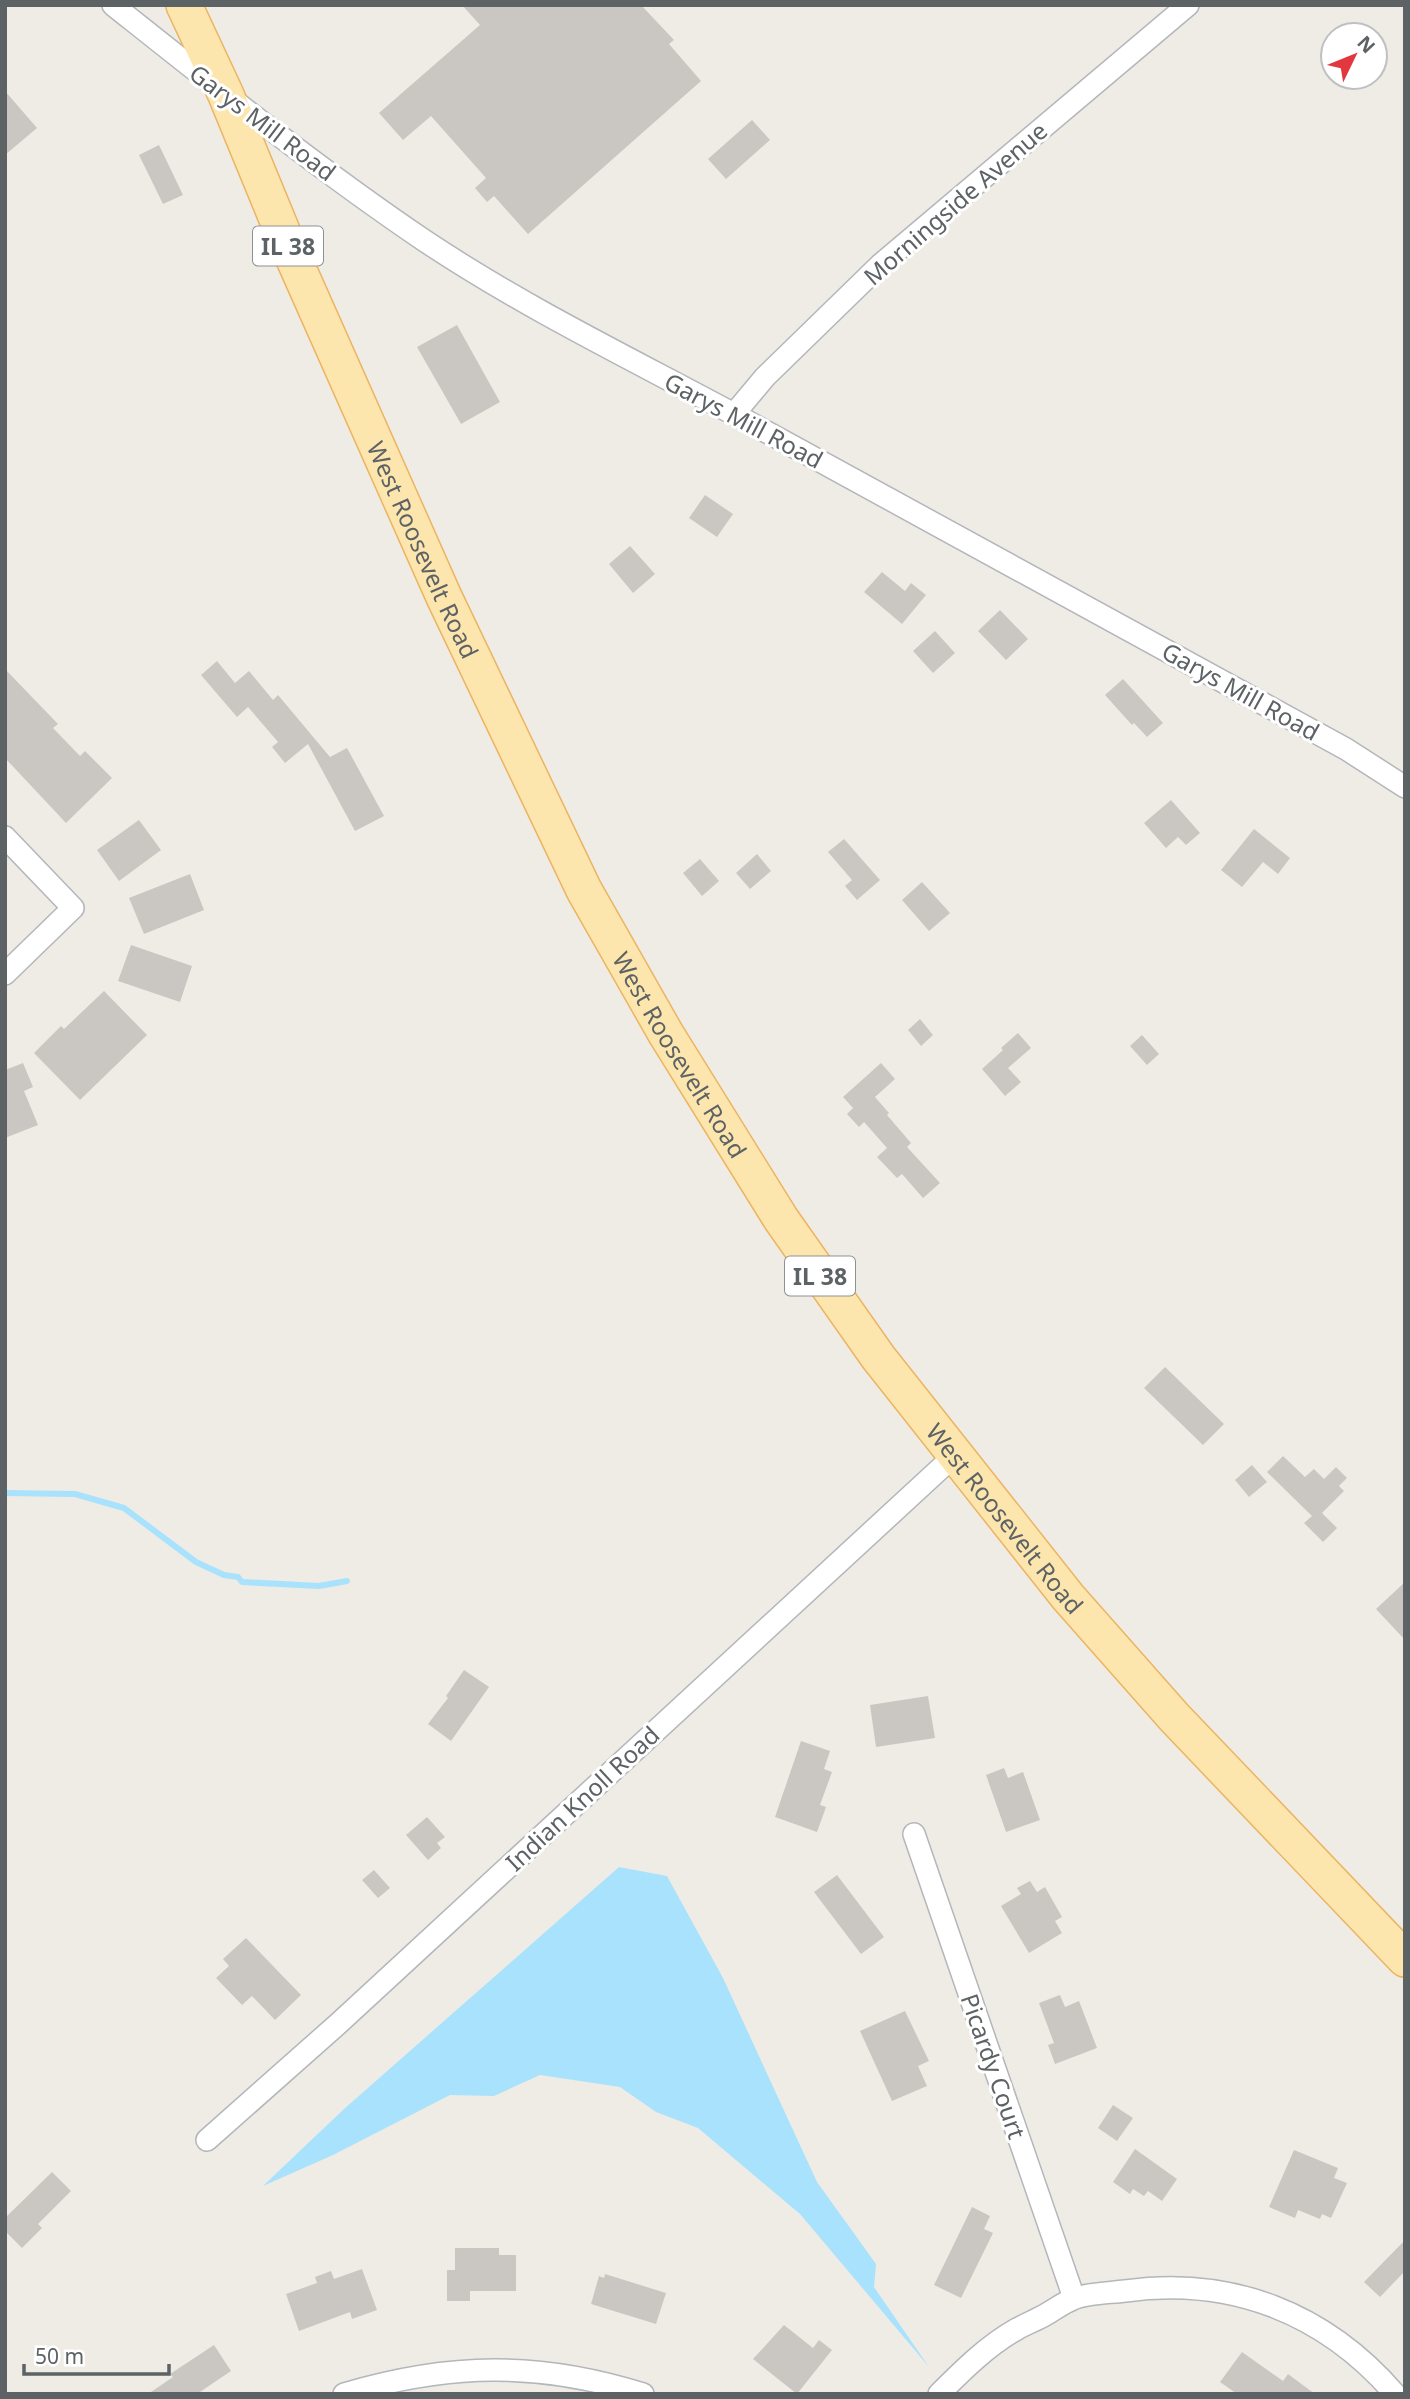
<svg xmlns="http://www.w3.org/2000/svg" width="1410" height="2399" viewBox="0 0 1410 2399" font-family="'Noto Sans',sans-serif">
<rect width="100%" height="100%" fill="#efece6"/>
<path fill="#a9e2fc" d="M 619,1867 L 667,1876 L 723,1978 L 817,2182 L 876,2264 L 874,2287 L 929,2367 L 800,2214 L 698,2128 L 656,2112 L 620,2087 L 540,2075 L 494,2096 L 450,2095 L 333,2155 L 263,2186 L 344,2109 Z"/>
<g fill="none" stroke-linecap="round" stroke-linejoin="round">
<path stroke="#a9e2fc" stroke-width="6" d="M 5,1493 L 75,1494 L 124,1508 L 196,1562 L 224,1575 L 238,1577 L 242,1582 L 319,1586 L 347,1581"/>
</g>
<path fill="#cac7c2" d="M 462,5 L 641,5 L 674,40 L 669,44 L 701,81 L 528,234 L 494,196 L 487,202 L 475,188 L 486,178 L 431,116 L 403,140 L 379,113 L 480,25 Z
M 5,91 L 37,128 L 5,155 Z
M 752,120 L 770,140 L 726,179 L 708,159 Z
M 159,145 L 183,195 L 163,204 L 139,155 Z
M 457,325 L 500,402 L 461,424 L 417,347 Z
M 705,495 L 733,514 L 717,537 L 689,518 Z
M 630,546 L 655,574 L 633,593 L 609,564 Z
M 882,572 L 905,591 L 911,583 L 926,595 L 902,624 L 864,592 Z
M 1000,610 L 1028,639 L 1006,660 L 978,631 Z
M 935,631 L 955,653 L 933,673 L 913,651 Z
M 217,661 L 235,683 L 249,671 L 273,700 L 278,695 L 330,757 L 347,748 L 384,816 L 355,831 L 308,744 L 285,763 L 272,747 L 278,742 L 248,707 L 237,717 L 201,675 Z
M 5,669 L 58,724 L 53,728 L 80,756 L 85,751 L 112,778 L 66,823 L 5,758 Z
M 1123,679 L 1163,723 L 1147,737 L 1134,723 L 1132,725 L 1105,695 Z
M 1171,800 L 1200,833 L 1186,845 L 1178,837 L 1166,848 L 1144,823 Z
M 139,820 L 161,850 L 119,881 L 97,850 Z
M 1254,829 L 1290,858 L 1278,874 L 1263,862 L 1242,887 L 1221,870 Z
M 844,839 L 880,880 L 857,900 L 845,886 L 852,880 L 828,852 Z
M 757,854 L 771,871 L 750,889 L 736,873 Z
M 700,859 L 719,881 L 702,896 L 683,873 Z
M 190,874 L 204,910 L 144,934 L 129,898 Z
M 922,882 L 950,913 L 929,931 L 902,900 Z
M 131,945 L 192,966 L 180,1002 L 118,981 Z
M 104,991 L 147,1035 L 80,1100 L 34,1053 L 61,1026 L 64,1029 Z
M 920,1019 L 933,1035 L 921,1046 L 908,1030 Z
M 1018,1033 L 1031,1048 L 1008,1068 L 1021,1082 L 1005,1096 L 982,1069 L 1003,1050 L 1001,1048 Z
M 1142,1035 L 1159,1054 L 1147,1065 L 1130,1046 Z
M 23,1063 L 33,1087 L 24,1091 L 38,1125 L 5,1138 L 5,1070 Z
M 881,1063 L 895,1079 L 875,1097 L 889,1113 L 887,1115 L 911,1143 L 907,1147 L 940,1183 L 923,1198 L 902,1174 L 897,1178 L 877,1157 L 887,1148 L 864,1122 L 859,1127 L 847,1114 L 853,1108 L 843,1097 Z
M 1165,1367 L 1224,1424 L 1203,1445 L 1144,1388 Z
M 1283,1456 L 1305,1477 L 1314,1469 L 1324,1479 L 1336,1467 L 1347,1478 L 1339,1486 L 1344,1491 L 1322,1513 L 1337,1528 L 1323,1542 L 1304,1523 L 1312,1516 L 1267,1472 Z
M 1252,1465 L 1267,1482 L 1249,1497 L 1235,1480 Z
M 1405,1582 L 1405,1640 L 1376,1609 Z
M 464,1670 L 489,1687 L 451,1741 L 428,1724 L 448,1698 L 446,1696 Z
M 928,1696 L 935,1738 L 876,1747 L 870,1705 Z
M 801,1741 L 830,1751 L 824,1769 L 832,1772 L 820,1805 L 826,1807 L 817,1832 L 775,1817 Z
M 1004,1768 L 1008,1778 L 1023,1772 L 1040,1820 L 1006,1832 L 986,1775 Z
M 427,1817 L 445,1837 L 437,1843 L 441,1848 L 428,1860 L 406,1835 Z
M 374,1870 L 390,1888 L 378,1898 L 362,1880 Z
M 837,1875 L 884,1937 L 861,1954 L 814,1892 Z
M 1030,1881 L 1037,1892 L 1045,1887 L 1062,1917 L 1055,1921 L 1062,1933 L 1029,1953 L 1001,1906 L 1021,1894 L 1017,1888 Z
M 246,1938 L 301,1995 L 275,2020 L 252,1996 L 242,2005 L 216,1978 L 229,1966 L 223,1959 Z
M 1060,1995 L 1065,2007 L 1079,2001 L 1097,2048 L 1055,2064 L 1048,2045 L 1054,2043 L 1039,2003 Z
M 905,2011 L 929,2061 L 918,2066 L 927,2086 L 892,2101 L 860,2031 Z
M 1113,2105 L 1133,2118 L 1117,2141 L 1098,2128 Z
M 1135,2149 L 1177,2179 L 1162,2201 L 1148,2191 L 1144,2196 L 1133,2189 L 1130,2194 L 1113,2182 Z
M 1294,2150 L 1338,2168 L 1334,2178 L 1347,2183 L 1331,2218 L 1322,2214 L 1320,2219 L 1298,2210 L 1295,2218 L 1269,2207 Z
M 52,2172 L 71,2191 L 38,2224 L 42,2228 L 22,2248 L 5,2231 L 5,2218 Z
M 972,2207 L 990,2216 L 984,2229 L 993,2233 L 961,2298 L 934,2285 Z
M 1405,2240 L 1405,2271 L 1380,2297 L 1364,2282 Z
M 455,2248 L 499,2248 L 499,2255 L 516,2255 L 516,2291 L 470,2291 L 470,2301 L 447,2301 L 447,2270 L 455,2270 Z
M 362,2269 L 377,2310 L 352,2319 L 350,2312 L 299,2331 L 286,2294 L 317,2283 L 315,2277 L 331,2271 L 334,2279 Z
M 605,2274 L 666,2293 L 656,2324 L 591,2304 L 599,2276 L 604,2278 Z
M 784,2325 L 813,2348 L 819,2340 L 832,2350 L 797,2394 L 753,2359 Z
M 214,2345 L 231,2371 L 197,2394 L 148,2394 L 173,2377 L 170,2374 Z
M 1242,2352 L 1283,2381 L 1288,2374 L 1315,2394 L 1237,2394 L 1220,2382 Z"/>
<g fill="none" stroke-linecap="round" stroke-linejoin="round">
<g stroke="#b3b6ba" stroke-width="24">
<path id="minor" d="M 113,5 C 215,86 317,168 425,241 C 530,311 644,365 754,425 C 951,533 1148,641 1346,749 L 1405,787
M 734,414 L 765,377 L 880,265 L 1188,5
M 5,837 L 73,908 L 5,974
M 914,1834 L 1074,2298
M 207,2140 L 339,2023 L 955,1455
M 344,2394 C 449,2363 538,2361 643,2394
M 939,2394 C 963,2370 987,2346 1017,2329 C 1026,2324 1036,2320 1045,2315 C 1054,2310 1063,2303 1073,2299 C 1087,2293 1109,2293 1125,2291 C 1231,2276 1325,2313 1395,2394"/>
</g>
<g stroke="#ecb461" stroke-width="38">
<g id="primary">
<path id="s1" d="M 184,5 L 226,95 L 289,248 L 444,597 L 584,890 L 666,1034 L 781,1219 L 878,1357 L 1068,1597 L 1174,1717 L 1405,1959"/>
</g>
</g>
<use href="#minor" stroke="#fff" stroke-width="21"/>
<use href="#primary" stroke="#fce6ad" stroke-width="35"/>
</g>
<g text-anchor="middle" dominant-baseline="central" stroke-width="6" stroke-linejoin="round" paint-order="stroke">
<g fill="#fff" stroke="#8e9193" stroke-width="2">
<rect x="253" y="226.5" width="70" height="39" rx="5"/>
<rect x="785" y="1256.5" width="70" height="39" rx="5"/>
</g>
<g font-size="23" font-weight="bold" fill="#5d6265">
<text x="288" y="246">IL 38</text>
<text x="820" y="1276">IL 38</text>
</g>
<g font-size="24" fill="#5d6265" stroke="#fff">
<text transform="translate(263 122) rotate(37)">Garys Mill Road</text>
<text transform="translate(955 203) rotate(-41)">Morningside Avenue</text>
<text transform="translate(744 420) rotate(28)">Garys Mill Road</text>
<text stroke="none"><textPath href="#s1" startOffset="595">West Roosevelt Road</textPath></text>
<text transform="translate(1241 691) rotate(29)">Garys Mill Road</text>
<text stroke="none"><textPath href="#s1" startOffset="1162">West Roosevelt Road</textPath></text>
<text stroke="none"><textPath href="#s1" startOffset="1729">West Roosevelt Road</textPath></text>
<text transform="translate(582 1798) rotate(-43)">Indian Knoll Road</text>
<text transform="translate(994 2066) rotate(71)">Picardy Court</text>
</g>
</g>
<rect width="1410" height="2399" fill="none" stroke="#5d6265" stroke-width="14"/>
<g transform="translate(1354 56) rotate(47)"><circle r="33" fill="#ffffff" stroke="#bec0c1" stroke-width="2"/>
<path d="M0-5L12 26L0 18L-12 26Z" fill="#e3373f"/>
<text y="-10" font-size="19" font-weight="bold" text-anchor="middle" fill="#5d6265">N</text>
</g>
<path d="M24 2364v10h145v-10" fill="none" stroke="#5d6265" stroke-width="3.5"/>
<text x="35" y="2364" font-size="21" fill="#5d6265" stroke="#ffffff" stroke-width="5" paint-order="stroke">50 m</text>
</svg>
